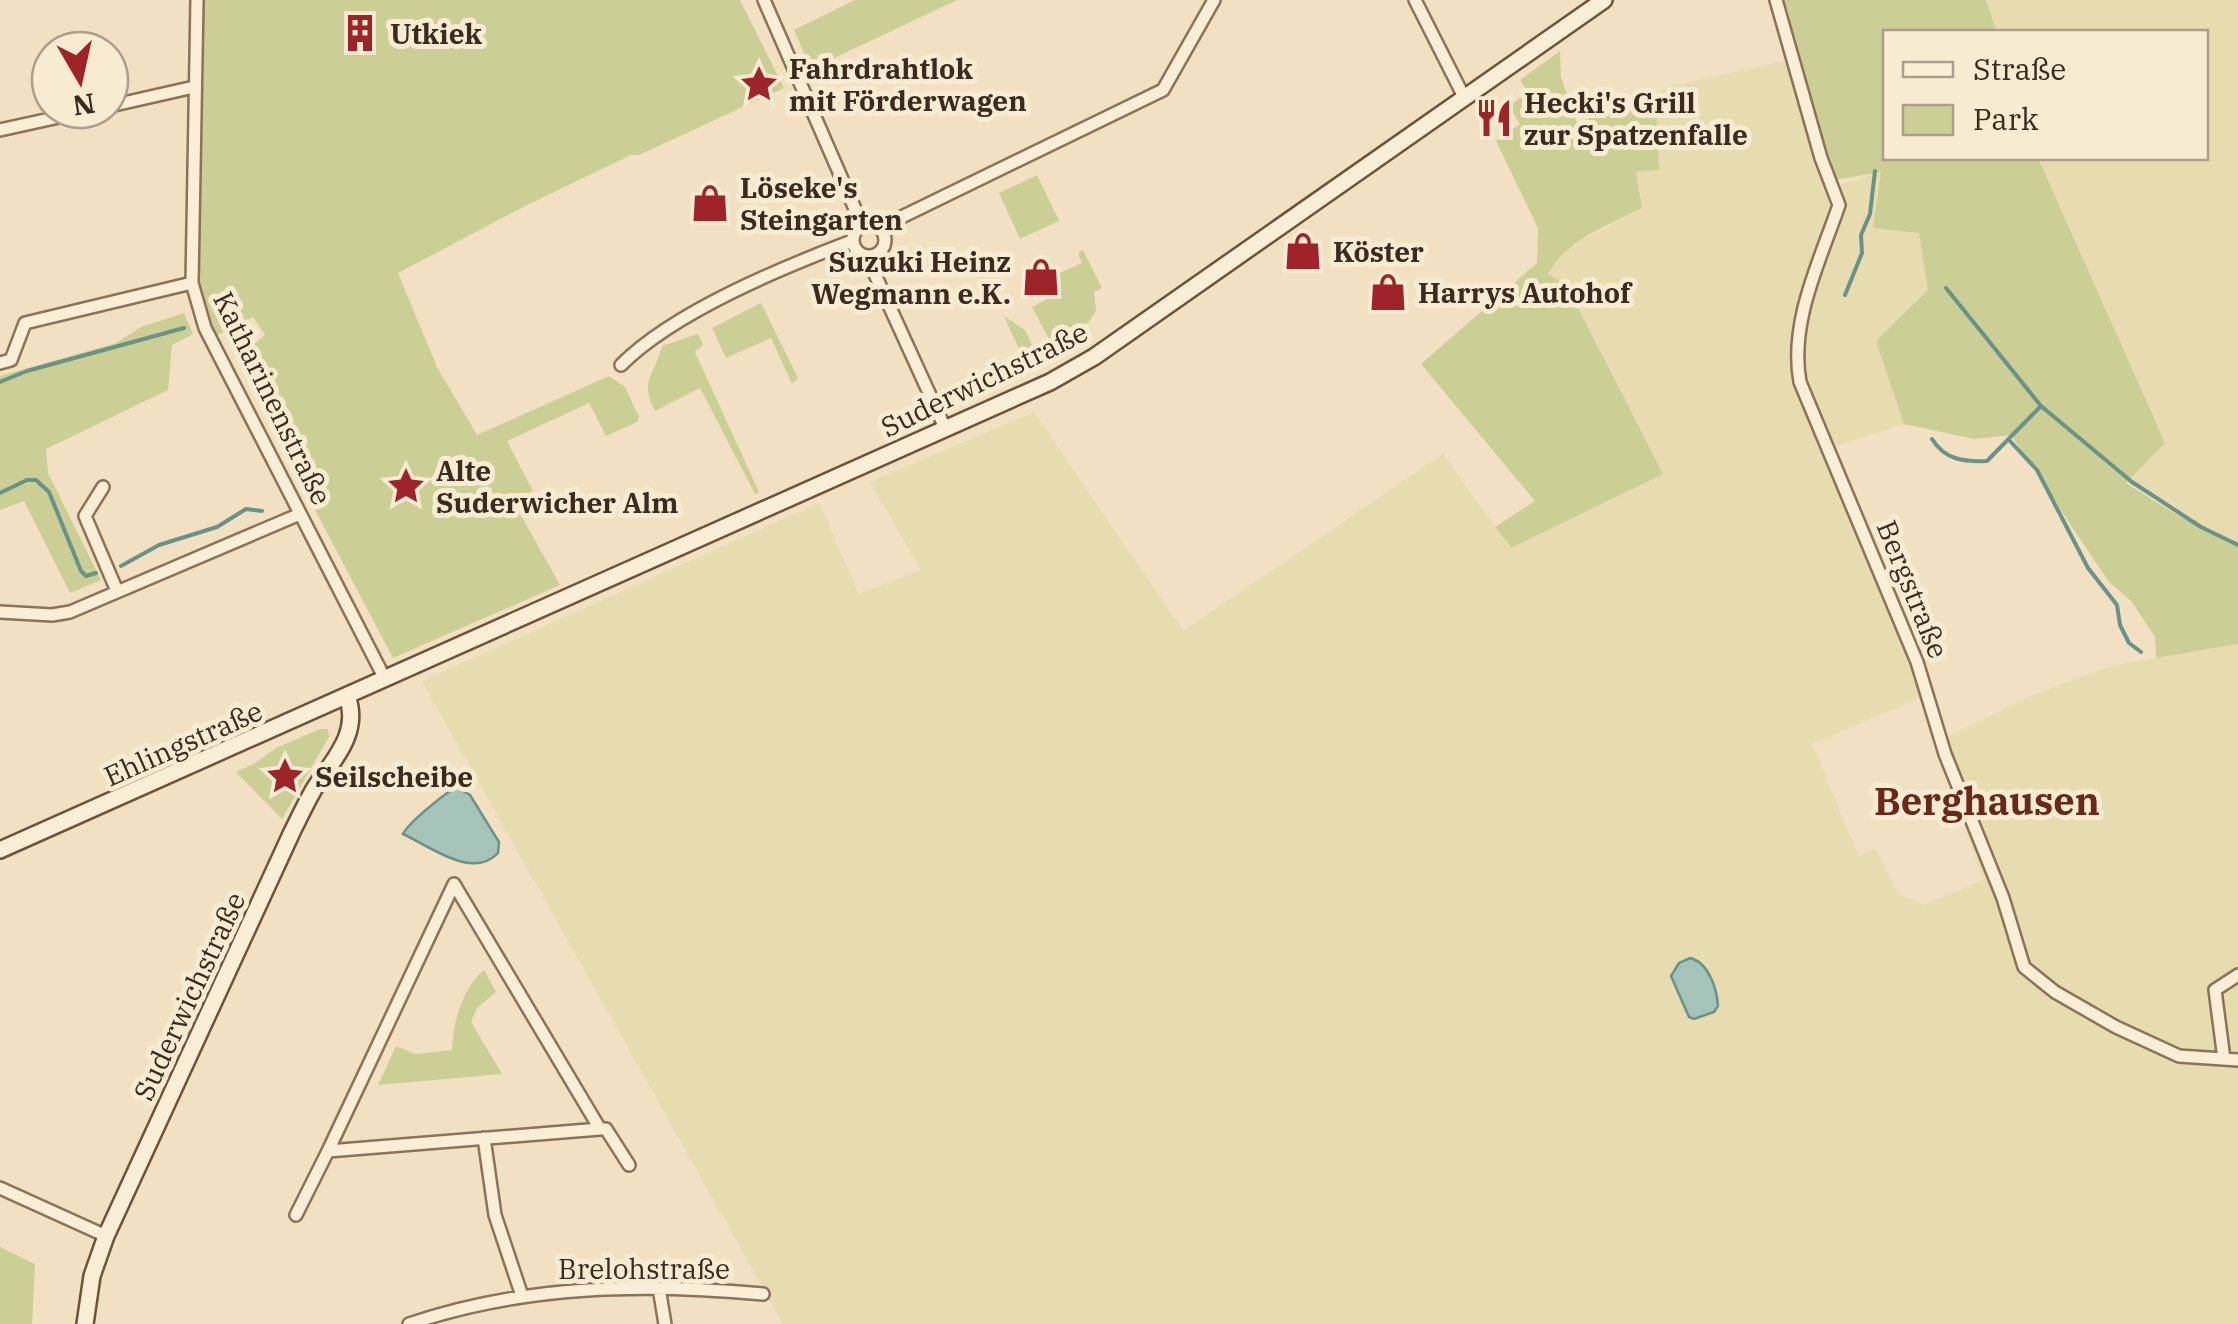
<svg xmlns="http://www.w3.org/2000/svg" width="2238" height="1324" viewBox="0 0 2238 1324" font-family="'IBM Plex Serif',serif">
<rect width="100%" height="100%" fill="#f1e1c2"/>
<path fill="#e7dcaf" d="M 1986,0 L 2238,0 L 2238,543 L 2174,514 L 2146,492 L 2125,483 L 2038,158 L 2206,158 L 2206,32 L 1997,32 Z
M 1789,60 L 1800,109 L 1826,189 L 1881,172 L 1919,232 L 1929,290 L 1876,341 L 1904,424 L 1823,450 L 1833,462 L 1922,697 L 1812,744 L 1859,857 L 1875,848 L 1898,894 L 1924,905 L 1983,880 L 1937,742 L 2035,694 L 2111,666 L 2238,644 L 2238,1324 L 783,1324 L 422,681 L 819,503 L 859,594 L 921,570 L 870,482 L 1034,412 L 1183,631 L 1443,454 L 1510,548 L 1663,474 L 1571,294 L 1563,283 L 1548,275 L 1554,261 L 1571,246 L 1641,208 L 1636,172 L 1659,169 L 1656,93 L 1676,85 Z"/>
<path fill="#cbcf95" d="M 204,0 L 740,0 L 784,88 L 639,155 L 631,155 L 525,206 L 398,273 L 437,367 L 477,435 L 609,376 L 625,387 L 639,417 L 637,422 L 606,436 L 589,403 L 507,441 L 533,491 L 513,501 L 560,585 L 393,658 L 313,506 L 243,353 L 265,335 L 253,317 L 216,336 L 196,278 Z
M 855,0 L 957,0 L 811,69 L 794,30 Z
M 1783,0 L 1986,0 L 1997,32 L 1886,32 L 1886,158 L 2038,158 L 2165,443 L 2126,483 L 2177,515 L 2238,543 L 2238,644 L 2156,658 L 2155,637 L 2132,602 L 2108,581 L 2011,435 L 1974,439 L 1904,424 L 1876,341 L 1928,290 L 1919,233 L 1873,228 L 1881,172 L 1835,180 Z
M 1560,51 L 1561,77 L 1577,123 L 1656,93 L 1659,170 L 1636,172 L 1642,208 C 1609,225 1565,240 1548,274 L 1563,283 L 1571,294 L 1663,474 L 1511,548 L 1495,527 L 1535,501 L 1421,364 L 1537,263 L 1538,228 L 1496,141 L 1520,124 L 1509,106 L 1528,92 L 1520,80 Z
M 1037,175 L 1059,221 L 1020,239 L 999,193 Z
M 1083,250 L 1102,288 L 1094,292 L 1096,311 L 1089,322 L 1079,327 L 1082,338 L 1077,346 L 1029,371 L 1004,316 L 1025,330 L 1040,362 L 1057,354 L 1032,307 L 1047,299 L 1040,282 L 1082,263 L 1078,253 Z
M 761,303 L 798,378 L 792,384 L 771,338 L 726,358 L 712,328 Z
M 184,313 L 193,334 L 172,345 L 168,390 L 46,449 L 48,473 L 101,580 L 70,593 L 24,501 L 0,510 L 0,376 L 116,343 L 141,327 Z
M 698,334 L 703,345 L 695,352 L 759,492 L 755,494 L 700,388 L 655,411 C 639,382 654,376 662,346 Z
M 320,729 L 328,729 L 329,737 L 282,819 L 236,772 L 255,763 L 276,748 Z
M 484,970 L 496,992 L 477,1008 L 471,1022 L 502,1074 L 378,1085 L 396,1046 L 416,1054 L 452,1050 C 453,1022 462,989 484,970 Z
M 0,1247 L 35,1264 L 32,1324 L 0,1324 Z"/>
<path fill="#a5c3b9" stroke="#6b9287" stroke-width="2.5" d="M 456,787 L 470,795 L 499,842 L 498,853 C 473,880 431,847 403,834 C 408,823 443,795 456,787 Z
M 1690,958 C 1708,962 1717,988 1718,1006 L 1714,1012 L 1694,1019 L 1689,1017 L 1671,976 L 1679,963 Z"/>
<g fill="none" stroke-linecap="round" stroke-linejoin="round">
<path stroke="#6b9287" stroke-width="4" d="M 1946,288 L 2041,406 L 2132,482 L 2201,527 L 2238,545
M 1845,295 L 1862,253 L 1861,235 L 1870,214 L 1875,171
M 0,382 L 27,371 L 184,328
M 1932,439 C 1945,460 1964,462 1987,461 L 2041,406
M 2009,440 L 2037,470 L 2088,568 L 2117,605 L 2120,625 L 2129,643 L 2141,652
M 0,493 L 27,480 L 36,480 L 49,492 L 81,571 L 86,576 L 96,573
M 121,566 L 159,545 L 217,527 L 246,509 L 262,511"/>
<g stroke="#8c7258" stroke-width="16">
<path id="street" d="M 197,0 L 192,283 L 205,328 L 385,679
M 764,0 L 862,225
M 1415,0 L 1464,97
M 1776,0 L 1821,158 L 1839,205 C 1820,261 1789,322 1800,382 L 1917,662 L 1945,754 L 2003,898 L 2024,967 L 2055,992 L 2116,1027 L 2179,1056 L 2238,1060
M 110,106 L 194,87
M 0,130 L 91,110
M853 240a16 16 0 1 1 32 0a16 16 0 1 1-32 0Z
M 879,228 L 1163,90 L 1214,0
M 867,257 L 945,428
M 0,363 L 11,360 L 25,323 L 192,283
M 621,365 C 674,312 781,268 852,241
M 103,487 L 85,516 L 117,591
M 0,612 L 52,615 L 70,612 L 300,514
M 454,884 L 600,1129 L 328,1151 Z
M 2224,1059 L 2215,990 L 2238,975
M 600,1129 L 606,1129 L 629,1165
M 484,1138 L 495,1215 L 522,1296
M 0,1188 L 106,1236
M 296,1215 L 328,1151
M 659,1288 L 665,1324
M 409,1324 C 524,1285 643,1283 763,1294"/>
</g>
<g stroke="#6d533b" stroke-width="20">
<path id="secondary" d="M 0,850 L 1050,382 L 1094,357 L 1604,0
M 85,1324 L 92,1276 L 106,1236 L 292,832 C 299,818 306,803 314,789 C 333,760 361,733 347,696"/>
</g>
<use href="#street" stroke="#fbeed6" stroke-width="11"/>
<use href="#secondary" stroke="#fbeed6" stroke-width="15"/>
</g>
<defs>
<g id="building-bare" transform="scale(3)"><path d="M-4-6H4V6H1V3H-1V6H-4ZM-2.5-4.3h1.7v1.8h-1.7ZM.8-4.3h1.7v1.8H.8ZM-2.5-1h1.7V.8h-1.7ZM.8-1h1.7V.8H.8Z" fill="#9e242a" stroke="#f7ebd2" stroke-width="2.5" paint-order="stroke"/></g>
<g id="sight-bare" transform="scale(3)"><path d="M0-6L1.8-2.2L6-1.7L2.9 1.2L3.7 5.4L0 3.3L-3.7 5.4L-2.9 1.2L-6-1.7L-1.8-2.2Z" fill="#9e242a" stroke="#f7ebd2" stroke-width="2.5" paint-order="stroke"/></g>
<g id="restaurant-bare" transform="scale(3)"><path d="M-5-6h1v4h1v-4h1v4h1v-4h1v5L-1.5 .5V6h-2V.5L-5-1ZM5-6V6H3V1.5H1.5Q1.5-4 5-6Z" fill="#9e242a" stroke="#f7ebd2" stroke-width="2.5" paint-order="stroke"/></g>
<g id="shop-bare" transform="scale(3)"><path d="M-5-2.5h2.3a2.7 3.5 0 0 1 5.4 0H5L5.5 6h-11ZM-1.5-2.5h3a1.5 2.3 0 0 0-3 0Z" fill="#9e242a" stroke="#f7ebd2" stroke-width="2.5" paint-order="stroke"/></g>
</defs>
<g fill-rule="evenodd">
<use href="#building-bare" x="360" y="33"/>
<use href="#sight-bare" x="759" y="84"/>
<use href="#restaurant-bare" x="1494" y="118"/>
<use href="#shop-bare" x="710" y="203"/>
<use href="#shop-bare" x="1303" y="251"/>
<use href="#shop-bare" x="1041" y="277"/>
<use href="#shop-bare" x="1388" y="292"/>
<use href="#sight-bare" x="406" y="486"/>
<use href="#sight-bare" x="285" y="776"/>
</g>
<g text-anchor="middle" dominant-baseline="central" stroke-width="10" stroke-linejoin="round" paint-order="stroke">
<g font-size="28" font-weight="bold" fill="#3b2a1d" stroke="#f7ebd2" text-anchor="start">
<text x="390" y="33">Utkiek</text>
<text x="789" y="68">Fahrdrahtlok<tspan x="789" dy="32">mit Förderwagen</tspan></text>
<text x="1524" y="102">Hecki's Grill<tspan x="1524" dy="32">zur Spatzenfalle</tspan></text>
<text x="740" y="187">Löseke's<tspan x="740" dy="32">Steingarten</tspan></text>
<text x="1333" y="251">Köster</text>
<text x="1011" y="261" text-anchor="end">Suzuki Heinz<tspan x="1011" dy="32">Wegmann e.K.</tspan></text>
<text x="1418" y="292">Harrys Autohof</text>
<text x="436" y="470">Alte<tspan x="436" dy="32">Suderwicher Alm</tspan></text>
<text x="315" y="776">Seilscheibe</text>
</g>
<g font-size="28" fill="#3b2a1d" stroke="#f7ebd2">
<text transform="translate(984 379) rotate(-26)">Suderwichstraße</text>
<text transform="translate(273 398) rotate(64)">Katharinenstraße</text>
<text transform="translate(1913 589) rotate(68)">Bergstraße</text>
<text transform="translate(183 743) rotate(-24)">Ehlingstraße</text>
<text transform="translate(189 996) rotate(-65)">Suderwichstraße</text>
<text x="644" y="1268">Brelohstraße</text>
</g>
<g font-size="38" font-weight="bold" fill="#6a281a" stroke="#f7ebd2">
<text x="1987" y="800">Berghausen</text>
</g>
</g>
<rect x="1883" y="30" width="325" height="130" fill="#f7ebd2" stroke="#ac9e8a" stroke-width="2.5"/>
<rect x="1903" y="62" width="50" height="15" fill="#fbeed6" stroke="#ac9e8a" stroke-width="2.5"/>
<text x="1973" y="80" font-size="30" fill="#3b2a1d">Straße</text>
<rect x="1903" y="105" width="50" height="30" fill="#cbcf95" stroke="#ac9e8a" stroke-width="2.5"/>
<text x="1973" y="130" font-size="30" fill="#3b2a1d">Park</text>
<g transform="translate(80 80) rotate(171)"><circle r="48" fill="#f7ebd2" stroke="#ac9e8a" stroke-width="2.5"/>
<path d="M0-8L18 38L0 25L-18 38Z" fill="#9e242a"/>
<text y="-15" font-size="28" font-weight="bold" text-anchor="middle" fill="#3b2a1d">N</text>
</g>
</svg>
